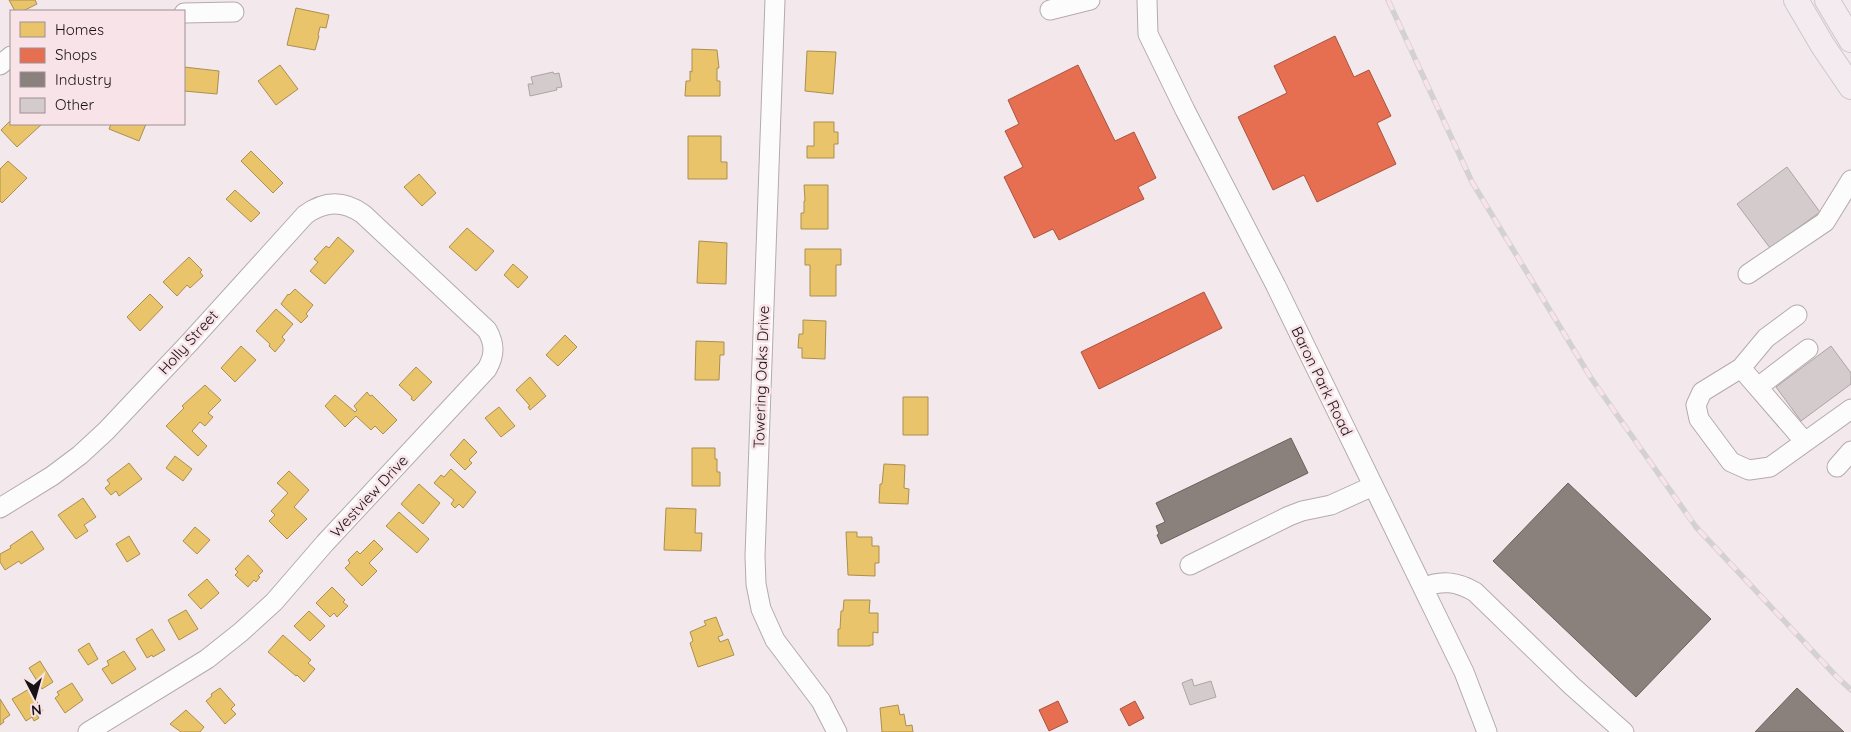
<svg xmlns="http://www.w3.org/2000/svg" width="1851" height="732" viewBox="0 0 1851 732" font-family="Quicksand,sans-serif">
<rect width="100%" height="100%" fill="#f3e8eb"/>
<path fill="#e9c46a" stroke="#ab8f50" d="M 9,0 L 35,0 L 37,4 L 23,11 L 15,11 Z
M 296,8 L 329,15 L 326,28 L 320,27 L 318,35 L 319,36 L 315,50 L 287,45 Z
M 692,49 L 717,50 L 719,68 L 717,68 L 717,81 L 720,81 L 720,96 L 685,96 L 686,81 L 690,81 L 690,71 L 692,72 Z
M 807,51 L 836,52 L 833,94 L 805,91 Z
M 280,65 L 298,89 L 276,105 L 258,81 Z
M 184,67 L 219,71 L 217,94 L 184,91 Z
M 11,120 L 11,124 L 42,124 L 17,147 L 1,130 Z
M 814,122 L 834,122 L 834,132 L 838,132 L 838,144 L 834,144 L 834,158 L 807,158 L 807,146 L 814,146 Z
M 111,124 L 146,124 L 139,141 L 109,129 Z
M 688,136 L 721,136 L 721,162 L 727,162 L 727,179 L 688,179 Z
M 251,151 L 283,183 L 273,193 L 241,161 Z
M 8,161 L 27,178 L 2,203 L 0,201 L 0,169 Z
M 419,174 L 436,193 L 422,206 L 404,187 Z
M 804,185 L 828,185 L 828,229 L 801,229 L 801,213 L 804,213 L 804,201 L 805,201 Z
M 235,190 L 260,213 L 251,222 L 226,199 Z
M 467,228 L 494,251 L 476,271 L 449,247 Z
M 338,237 L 354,251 L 325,284 L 310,271 L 318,262 L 314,259 L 326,246 L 329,248 Z
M 699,241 L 727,243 L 726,284 L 697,283 Z
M 805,249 L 841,249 L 841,265 L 836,265 L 836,296 L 810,296 L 810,265 L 805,265 Z
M 189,257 L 202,270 L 200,272 L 203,276 L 190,288 L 187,285 L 177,296 L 163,282 Z
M 513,264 L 528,277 L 518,288 L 504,275 Z
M 295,289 L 313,305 L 306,314 L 308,316 L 301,323 L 281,304 L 288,294 L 289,295 Z
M 150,294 L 163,307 L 140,331 L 127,317 Z
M 276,309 L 293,324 L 282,337 L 285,340 L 275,352 L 269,346 L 270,344 L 256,331 Z
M 803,320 L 826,321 L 825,359 L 802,358 L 802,348 L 798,348 L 799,334 L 803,334 Z
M 565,335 L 577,347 L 558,366 L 546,355 Z
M 696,341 L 724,342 L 724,355 L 720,355 L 719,380 L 695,380 Z
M 241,346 L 256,360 L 235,382 L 221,368 Z
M 416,367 L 432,382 L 414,401 L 411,399 L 412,397 L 399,385 Z
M 530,377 L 546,396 L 530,410 L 528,407 L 530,406 L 516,390 Z
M 205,385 L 221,400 L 208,413 L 213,417 L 205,426 L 200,422 L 192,431 L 207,446 L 198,456 L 166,426 L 184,408 L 182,406 Z
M 367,392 L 370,396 L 372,395 L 397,420 L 383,434 L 375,426 L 371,430 L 356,416 L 345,427 L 325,406 L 335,395 L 355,412 L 357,410 L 354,406 Z
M 903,397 L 928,397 L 928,435 L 903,435 Z
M 499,407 L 515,426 L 501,437 L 485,418 Z
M 464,439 L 477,452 L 469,460 L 472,463 L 465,470 L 450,455 Z
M 692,448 L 715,448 L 715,459 L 717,459 L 717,472 L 720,472 L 720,486 L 692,486 Z
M 175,456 L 192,469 L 183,481 L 166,468 Z
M 129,463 L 142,479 L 119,496 L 116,491 L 111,495 L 105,488 L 110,484 L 107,480 Z
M 884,464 L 905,465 L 904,488 L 909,489 L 908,504 L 879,503 L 880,484 L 882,484 Z
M 451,469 L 476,492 L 463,508 L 459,504 L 455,508 L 451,504 L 454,500 L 434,483 L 441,475 L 444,477 Z
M 289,471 L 309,490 L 294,507 L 307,519 L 287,539 L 269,521 L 275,515 L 271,511 L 288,493 L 277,483 Z
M 419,484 L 440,503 L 423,524 L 401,504 Z
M 83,498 L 96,517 L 84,525 L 88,531 L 76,539 L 58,515 Z
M 666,508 L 696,509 L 695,533 L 702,533 L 701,551 L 664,550 Z
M 399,512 L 429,539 L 417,553 L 386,526 Z
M 195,527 L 210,540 L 197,554 L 183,541 Z
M 32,531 L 44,549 L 21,564 L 19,561 L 5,570 L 0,562 L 0,554 L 11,548 L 10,546 Z
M 846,532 L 857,532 L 857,537 L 872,537 L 872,546 L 879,546 L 879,563 L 875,563 L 875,576 L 848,575 Z
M 129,536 L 140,554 L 127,562 L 116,544 Z
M 374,540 L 383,549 L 369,563 L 377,571 L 362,586 L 345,568 L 350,563 L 348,560 L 357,551 L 360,554 Z
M 248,555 L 263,571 L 258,576 L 260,577 L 256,582 L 254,580 L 248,587 L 235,575 L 238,572 L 235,569 Z
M 207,579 L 219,593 L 201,609 L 188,595 Z
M 332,587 L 345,600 L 343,602 L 348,606 L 337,617 L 334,613 L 330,617 L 316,603 Z
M 844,600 L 870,600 L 869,613 L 878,613 L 878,633 L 873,632 L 873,645 L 870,645 L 870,646 L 838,646 L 838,629 L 840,629 L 841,611 L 843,611 Z
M 186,610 L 198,629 L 179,640 L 168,620 Z
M 309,611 L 325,626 L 310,641 L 294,626 Z
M 716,617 L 723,635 L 718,637 L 720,642 L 728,639 L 734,655 L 698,667 L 690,643 L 693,641 L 690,632 L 706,625 L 704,621 Z
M 152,629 L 165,650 L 153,657 L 152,655 L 147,658 L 136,639 Z
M 283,635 L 311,660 L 308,663 L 315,669 L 304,682 L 297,675 L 296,676 L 268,652 Z
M 89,643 L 98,659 L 88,665 L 78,650 Z
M 124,651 L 136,669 L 112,684 L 102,669 L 109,665 L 107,661 Z
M 40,661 L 53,682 L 42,689 L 29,668 Z
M 72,683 L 83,700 L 65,713 L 55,698 L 59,695 L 57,692 Z
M 220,688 L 235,705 L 231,709 L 236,714 L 225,724 L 206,701 L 212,696 L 211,694 Z
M 29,689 L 43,711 L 37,715 L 39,718 L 34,721 L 32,717 L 26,721 L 12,699 Z
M 0,699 L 10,715 L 3,720 L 4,722 L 0,725 Z
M 898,705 L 900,715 L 904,714 L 906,726 L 912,725 L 913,732 L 882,732 L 880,708 Z
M 186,710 L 204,727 L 200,732 L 181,732 L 170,724 Z"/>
<path fill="#e76f51" stroke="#a9533f" d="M 1335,36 L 1354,77 L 1369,70 L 1391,116 L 1377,123 L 1396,164 L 1317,202 L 1304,175 L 1273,190 L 1238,117 L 1287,93 L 1274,66 Z
M 1078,65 L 1115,141 L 1134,132 L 1156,178 L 1138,187 L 1144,199 L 1059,240 L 1053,229 L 1034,238 L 1004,177 L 1023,167 L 1005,131 L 1019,124 L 1008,100 Z
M 1204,292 L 1222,328 L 1099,389 L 1081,352 Z
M 1058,701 L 1068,722 L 1049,731 L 1039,710 Z
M 1135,701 L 1144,718 L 1129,726 L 1120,709 Z"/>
<path fill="#8a817c" stroke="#68605d" d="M 1291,438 L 1308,473 L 1161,544 L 1157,535 L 1159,534 L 1156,526 L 1165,522 L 1156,503 Z
M 1568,483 L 1711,619 L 1636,697 L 1493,561 Z
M 1797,688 L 1844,732 L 1755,732 Z"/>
<path fill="#d4cbcc" stroke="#ada4a5" d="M 553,72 L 554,74 L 559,73 L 562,87 L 556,88 L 557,90 L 530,96 L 528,84 L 533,84 L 531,77 Z
M 1787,167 L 1820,212 L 1770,248 L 1737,204 Z
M 1831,346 L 1851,373 L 1851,384 L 1801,421 L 1776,387 Z
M 1192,679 L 1194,686 L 1211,681 L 1216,697 L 1190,705 L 1182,683 Z"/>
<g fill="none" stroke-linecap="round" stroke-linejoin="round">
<g stroke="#b3abad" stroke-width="21">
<path id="minor" d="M 775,0 L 755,556 L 756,584 L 761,609 L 775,640 L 821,701 L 837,732
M 1147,0 L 1148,34 L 1185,110 L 1276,286 L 1464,672 L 1487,732
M 1050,10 L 1090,0
M 184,13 L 234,12
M 0,65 L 11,56
M 1748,274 L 1825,222 L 1851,180
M 1741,368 L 1766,338 L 1797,315
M 1758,387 L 1808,349
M 1805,442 L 1741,368 L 1702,392 L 1696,405 L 1699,419 L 1731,462 L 1749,470 L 1770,467 L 1851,409
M 1837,467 L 1851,451
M 0,508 L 52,476 L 80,455 L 106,431 L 190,342 L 305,215 C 324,201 343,200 363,214 L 487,330 C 495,344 495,355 487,369 L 325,543 L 274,602 L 241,632 L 207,659 L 88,732
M 1190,565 L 1289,516 L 1302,511 L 1331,505 L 1373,486
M 1423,588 C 1442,579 1458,582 1475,592 L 1572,686 L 1624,732"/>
</g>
<g stroke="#cdc8c9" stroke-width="26">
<path id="major" d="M 1796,0 L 1823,46 L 1851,87
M 1827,0 L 1851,40"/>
</g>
<use href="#minor" stroke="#fdfcfc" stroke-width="19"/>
<use href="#major" stroke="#f3ebf0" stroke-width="24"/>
<g stroke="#d4d1d2" stroke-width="5.5">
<path id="rail" d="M 1388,0 L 1472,182 L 1591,378 L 1696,527 L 1836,676 L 1851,690"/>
</g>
<use href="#rail" stroke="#f8e3e9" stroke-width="4" stroke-dasharray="11" stroke-linecap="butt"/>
</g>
<g text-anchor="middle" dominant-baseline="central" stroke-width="5" stroke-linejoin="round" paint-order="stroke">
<g font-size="15" fill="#191214" stroke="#f8e3e9">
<text transform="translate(188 342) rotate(-48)">Holly Street</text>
<text transform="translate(761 377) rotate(-88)">Towering Oaks Drive</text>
<text transform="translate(1322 381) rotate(64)">Baron Park Road</text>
<text transform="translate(369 496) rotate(-47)">Westview Drive</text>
</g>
</g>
<rect x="10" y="10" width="175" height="115" fill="#f8e3e9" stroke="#9f8f94"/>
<rect x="20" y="22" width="25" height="15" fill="#e9c46a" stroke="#9f8f94"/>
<text x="55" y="35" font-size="15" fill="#191214">Homes</text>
<rect x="20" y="48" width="25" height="15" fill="#e76f51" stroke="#9f8f94"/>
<text x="55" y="60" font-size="15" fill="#191214">Shops</text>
<rect x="20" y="72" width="25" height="15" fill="#8a817c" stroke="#9f8f94"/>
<text x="55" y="85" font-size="15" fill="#191214">Industry</text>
<rect x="20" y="98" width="25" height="15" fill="#d4cbcc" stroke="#9f8f94"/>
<text x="55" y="110" font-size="15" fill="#191214">Other</text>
<g transform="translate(35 697) rotate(174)" stroke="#f8e3e9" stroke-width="4" paint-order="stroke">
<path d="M0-4L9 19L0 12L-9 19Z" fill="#191214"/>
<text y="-8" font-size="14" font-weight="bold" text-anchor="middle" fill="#191214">N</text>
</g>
</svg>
